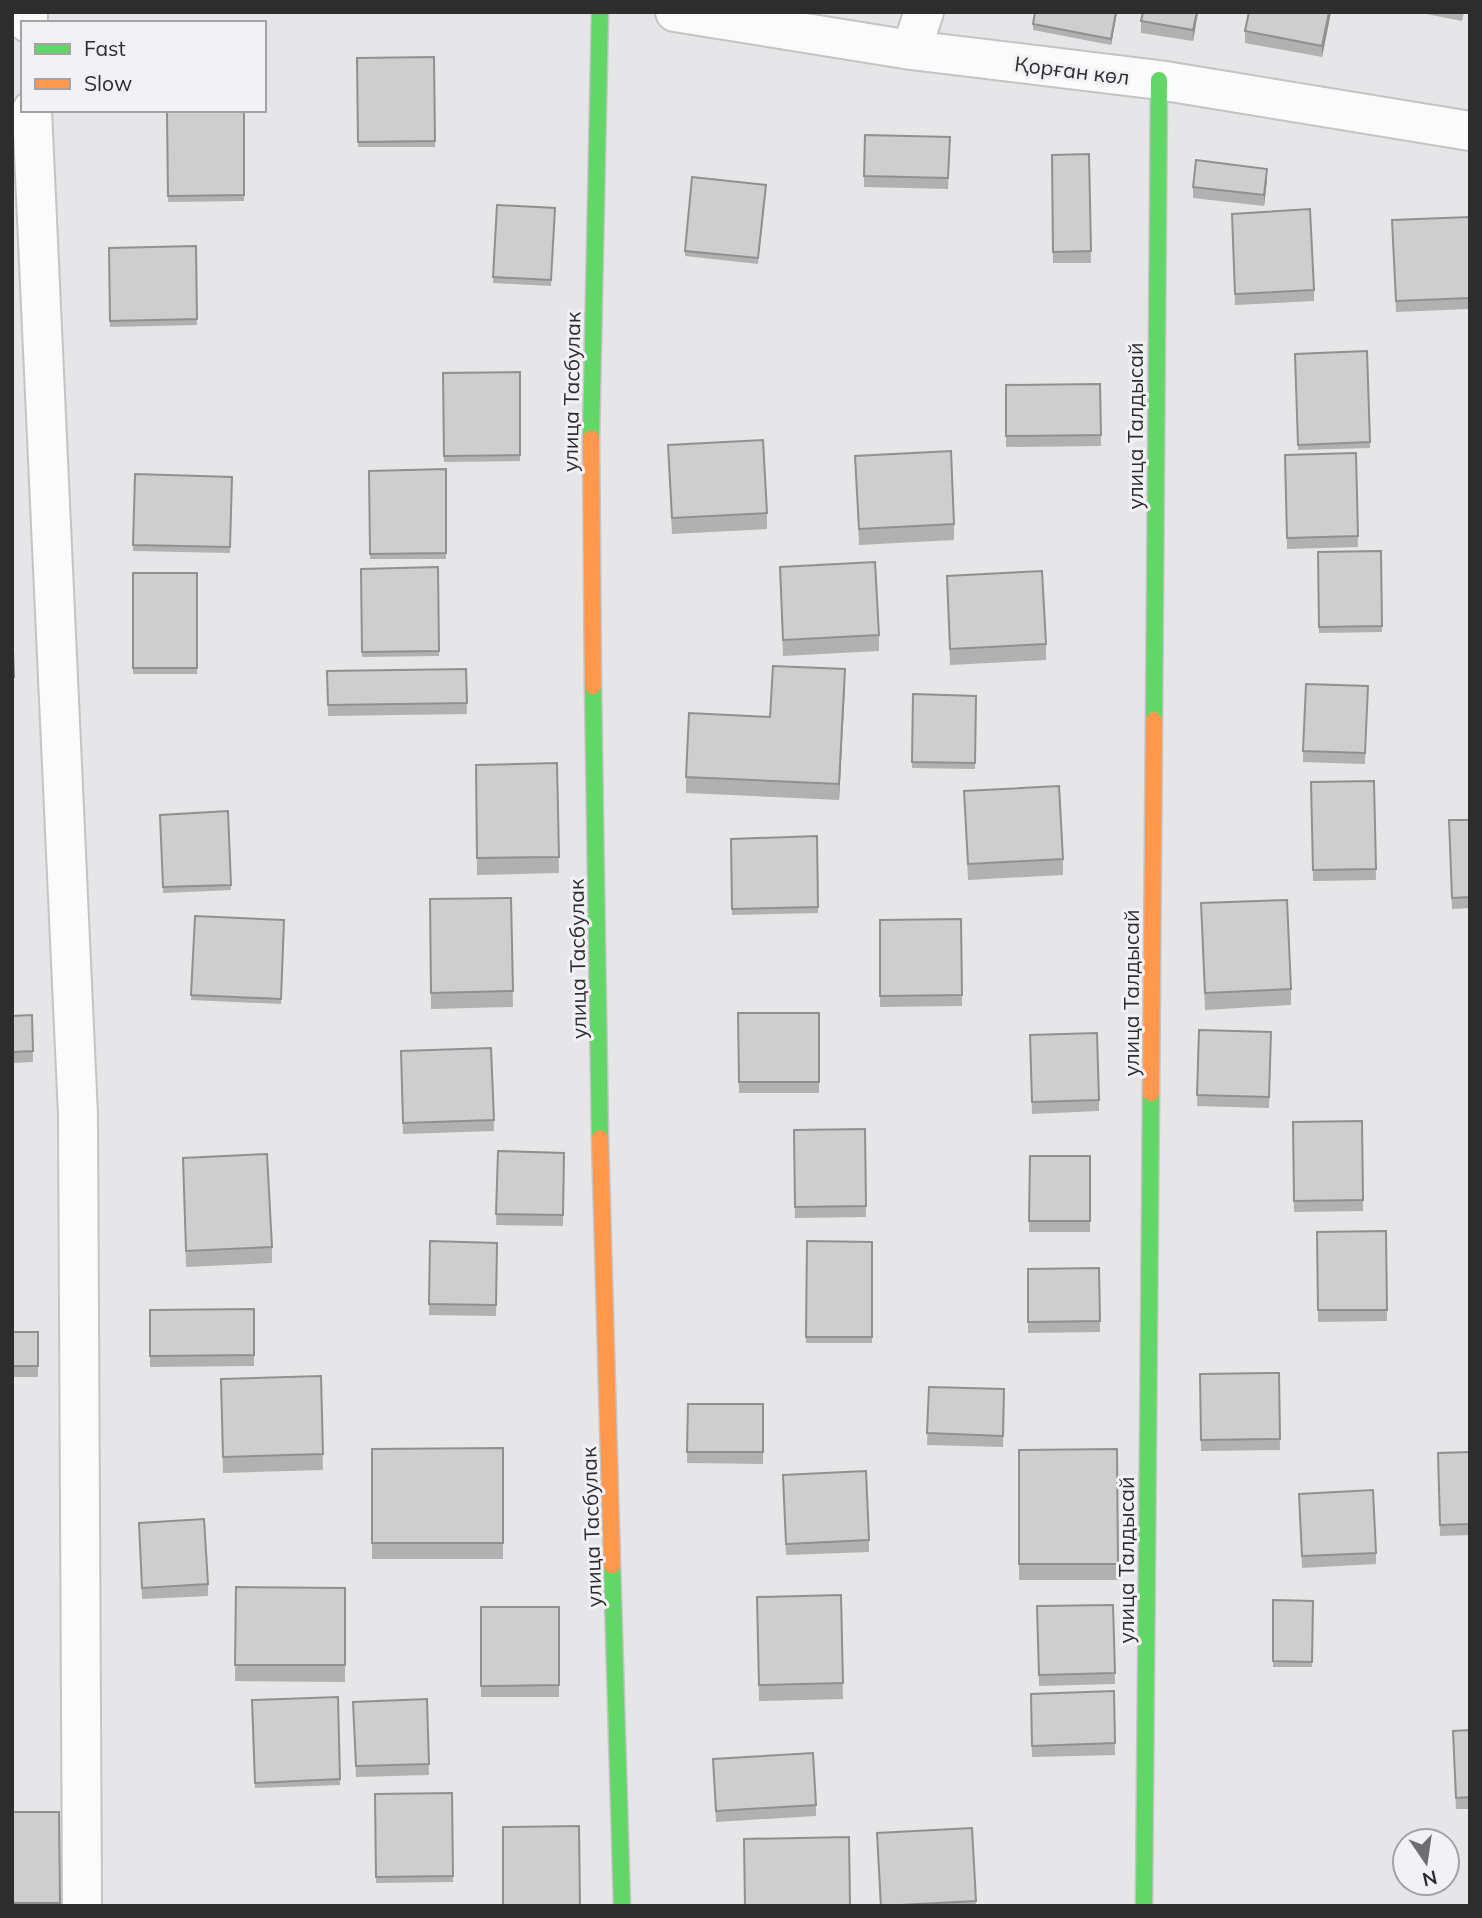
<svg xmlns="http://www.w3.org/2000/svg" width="1482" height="1918" viewBox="0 0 1482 1918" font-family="Mulish,sans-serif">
<rect width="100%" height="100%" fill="#e6e5e7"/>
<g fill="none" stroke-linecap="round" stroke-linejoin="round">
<g stroke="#c4c3c5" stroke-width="42">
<path id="street" d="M 28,12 L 28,23
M 675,12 L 911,50 L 1159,80 L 1470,131
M 911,50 L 924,12
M 32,110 L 78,1115 L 82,1906"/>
</g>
<g stroke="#c4c3c5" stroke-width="19">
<path id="fast" d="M 591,438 L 600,12
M 593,686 L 600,1138
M 1154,720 L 1159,80
M 612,1565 L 622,1906
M 1144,1906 L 1151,1093"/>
</g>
<g stroke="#c4c3c5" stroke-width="19">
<path id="slow" d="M 591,438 L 593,686
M 1151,1093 L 1154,720
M 600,1138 L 612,1565"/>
</g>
<use href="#street" stroke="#fbfbfb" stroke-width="38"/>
<use href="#fast" stroke="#63d668" stroke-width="16"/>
<use href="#slow" stroke="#ff974d" stroke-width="16"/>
</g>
<path fill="#b2b1b1" d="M 1117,12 L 1111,45 L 1033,30 L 1033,24 Z
M 1198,12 L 1193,41 L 1141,33 L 1141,21 Z
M 1249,12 L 1331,12 L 1322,57 L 1245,43 L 1245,31 Z
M 1416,12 L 1464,12 L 1462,21 Z
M 434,57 L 435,147 L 358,147 L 357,58 Z
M 167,112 L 244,112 L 244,201 L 168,202 Z
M 950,137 L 948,189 L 864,187 L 864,176 Z
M 1089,154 L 1091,263 L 1053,263 L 1052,155 Z
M 1267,180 L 1264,206 L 1193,198 L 1193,187 Z
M 766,190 L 758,264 L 685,256 L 685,251 Z
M 497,205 L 555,208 L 551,286 L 493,283 Z
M 1470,217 L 1470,309 L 1396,312 L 1392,220 Z
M 1232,225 L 1314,290 L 1314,301 L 1235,305 Z
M 196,246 L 197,325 L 110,327 L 109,248 Z
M 1367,351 L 1370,448 L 1298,450 L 1295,354 Z
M 520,372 L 520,461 L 444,462 L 443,373 Z
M 1100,384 L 1101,446 L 1006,447 L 1006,385 Z
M 668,445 L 767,513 L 767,529 L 672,534 Z
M 1356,453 L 1358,547 L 1287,549 L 1285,455 Z
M 855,456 L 954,524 L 954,540 L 859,545 Z
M 446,469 L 446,559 L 370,559 L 369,471 Z
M 135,474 L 232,477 L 230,553 L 133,551 Z
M 1381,551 L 1382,632 L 1319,633 L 1318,552 Z
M 438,567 L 439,656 L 362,657 L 361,569 Z
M 780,567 L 879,635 L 879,651 L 783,656 Z
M 133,573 L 197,573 L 197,674 L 133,674 Z
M 947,576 L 1046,644 L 1046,660 L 950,665 Z
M 466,669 L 467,714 L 328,716 L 327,671 Z
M 845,685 L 839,800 L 686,793 L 686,777 Z
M 1368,686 L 1365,764 L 1303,762 L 1303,751 Z
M 913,694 L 976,696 L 975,769 L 912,768 Z
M 557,763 L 559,873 L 477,875 L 476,765 Z
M 1374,781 L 1376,880 L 1313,881 L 1311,782 Z
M 964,791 L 1063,859 L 1063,875 L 968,880 Z
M 228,811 L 231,890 L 163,893 L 160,815 Z
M 1470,820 L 1470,908 L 1452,909 L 1449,832 Z
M 817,836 L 818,913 L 732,915 L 731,839 Z
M 511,898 L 513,1007 L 431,1009 L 430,899 Z
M 1201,903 L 1291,989 L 1291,1005 L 1205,1010 Z
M 195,916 L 284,920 L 281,1004 L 191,1000 Z
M 961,919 L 962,1006 L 880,1007 L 880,920 Z
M 738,1013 L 819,1013 L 819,1093 L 739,1093 Z
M 32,1015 L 33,1062 L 12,1063 L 12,1016 Z
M 1199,1030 L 1271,1032 L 1269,1108 L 1197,1106 Z
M 1030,1035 L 1099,1100 L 1099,1111 L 1032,1114 Z
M 491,1048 L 494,1131 L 403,1134 L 401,1051 Z
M 1362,1121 L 1363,1211 L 1294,1212 L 1293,1122 Z
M 865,1129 L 866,1217 L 795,1218 L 794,1130 Z
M 498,1151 L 564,1153 L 563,1226 L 496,1225 Z
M 1030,1156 L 1090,1156 L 1090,1232 L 1029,1232 Z
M 183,1158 L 272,1247 L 272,1263 L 186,1267 Z
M 1386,1231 L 1387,1321 L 1318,1322 L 1317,1232 Z
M 430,1241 L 497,1243 L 496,1316 L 429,1315 Z
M 807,1241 L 872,1242 L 872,1343 L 806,1343 Z
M 1099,1268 L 1100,1332 L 1028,1333 L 1028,1269 Z
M 254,1309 L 254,1366 L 150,1367 L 150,1310 Z
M 12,1332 L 38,1332 L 38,1377 L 12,1377 Z
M 1279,1373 L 1280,1450 L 1201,1451 L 1200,1374 Z
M 321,1376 L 323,1470 L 223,1473 L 221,1379 Z
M 929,1387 L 1004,1389 L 1003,1447 L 927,1445 Z
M 688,1404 L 763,1404 L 763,1464 L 687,1463 Z
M 503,1448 L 503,1559 L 372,1559 L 372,1449 Z
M 1117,1449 L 1118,1580 L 1019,1580 L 1019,1450 Z
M 1470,1452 L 1470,1535 L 1440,1536 L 1438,1453 Z
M 783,1486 L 869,1540 L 869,1552 L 786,1555 Z
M 1299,1505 L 1376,1553 L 1376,1564 L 1302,1568 Z
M 139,1523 L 208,1584 L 208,1596 L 142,1599 Z
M 236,1587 L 345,1588 L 345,1682 L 235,1681 Z
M 841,1595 L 843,1699 L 759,1701 L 757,1597 Z
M 1273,1600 L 1313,1601 L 1312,1667 L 1273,1667 Z
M 1113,1605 L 1115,1684 L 1039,1686 L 1037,1606 Z
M 481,1607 L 559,1607 L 559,1697 L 481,1697 Z
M 1114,1691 L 1115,1755 L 1032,1757 L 1031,1694 Z
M 338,1697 L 340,1785 L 255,1788 L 252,1700 Z
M 427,1699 L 429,1775 L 356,1777 L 353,1702 Z
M 1470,1730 L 1470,1809 L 1456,1809 L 1453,1731 Z
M 713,1759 L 816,1805 L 816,1816 L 716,1822 Z
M 452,1793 L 453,1882 L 376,1883 L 375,1794 Z
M 12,1812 L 59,1812 L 60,1906 L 12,1906 Z
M 972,1828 L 976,1906 L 880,1906 L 877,1833 Z"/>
<path fill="#919090" d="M 1116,12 L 1117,12 L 1111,45 L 1111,39 Z
M 1197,12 L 1198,12 L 1193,41 L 1193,30 Z
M 1329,12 L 1331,12 L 1322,57 L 1322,46 Z
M 1267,169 L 1267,180 L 1264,206 L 1264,195 Z
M 845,669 L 845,685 L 839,800 L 839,784 Z"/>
<path fill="#cfcece" stroke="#919090" stroke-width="2" d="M 1035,12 L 1116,12 L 1111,39 L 1033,24 Z
M 1143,12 L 1197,12 L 1193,30 L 1141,21 Z
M 1249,12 L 1329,12 L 1322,46 L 1245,31 Z
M 434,57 L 435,141 L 358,142 L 357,58 Z
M 167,112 L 244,112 L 244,195 L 168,196 Z
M 865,135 L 950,137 L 948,178 L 864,176 Z
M 1089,154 L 1091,251 L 1053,252 L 1052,155 Z
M 1196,160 L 1267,169 L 1264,195 L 1193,187 Z
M 692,177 L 766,185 L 758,258 L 685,251 Z
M 497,205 L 555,208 L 551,280 L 493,277 Z
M 1310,209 L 1314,290 L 1235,294 L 1232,214 Z
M 1470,217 L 1470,298 L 1396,301 L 1392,220 Z
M 196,246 L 197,319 L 110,321 L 109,248 Z
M 1367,351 L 1370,442 L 1298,445 L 1295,354 Z
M 520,372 L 520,455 L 444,456 L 443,373 Z
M 1100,384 L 1101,435 L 1006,436 L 1006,385 Z
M 763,440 L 767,513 L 672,518 L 668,445 Z
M 951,451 L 954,524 L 859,529 L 855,456 Z
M 1356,453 L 1358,536 L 1287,538 L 1285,455 Z
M 446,469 L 446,553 L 370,554 L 369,471 Z
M 135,474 L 232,477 L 230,547 L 133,545 Z
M 1381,551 L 1382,626 L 1319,627 L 1318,552 Z
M 875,562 L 879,635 L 783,640 L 780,567 Z
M 438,567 L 439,651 L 362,652 L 361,569 Z
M 1042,571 L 1046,644 L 950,649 L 947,576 Z
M 133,573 L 197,573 L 197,668 L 133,668 Z
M 12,623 L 14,677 L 12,677 Z
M 773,666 L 845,669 L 839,784 L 686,777 L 689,713 L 770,717 Z
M 466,669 L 467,703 L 328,705 L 327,671 Z
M 1306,684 L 1368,686 L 1365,753 L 1303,751 Z
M 913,694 L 976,696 L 975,763 L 912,762 Z
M 557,763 L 559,857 L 477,858 L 476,765 Z
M 1374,781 L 1376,869 L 1313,870 L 1311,782 Z
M 1059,786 L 1063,859 L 968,864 L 964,791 Z
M 228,811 L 231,885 L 163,887 L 160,815 Z
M 1449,820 L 1470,820 L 1470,897 L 1452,898 Z
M 817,836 L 818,907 L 732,909 L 731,839 Z
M 511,898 L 513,991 L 431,993 L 430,899 Z
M 1287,900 L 1291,989 L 1205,993 L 1201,903 Z
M 195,916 L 284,920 L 281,999 L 191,995 Z
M 961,919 L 962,995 L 880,996 L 880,920 Z
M 738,1013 L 819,1013 L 819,1082 L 739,1082 Z
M 32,1015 L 33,1051 L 12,1052 L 12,1016 Z
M 1199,1030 L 1271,1032 L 1269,1097 L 1197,1095 Z
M 1097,1033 L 1099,1100 L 1032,1102 L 1030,1035 Z
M 491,1048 L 494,1120 L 403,1123 L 401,1051 Z
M 1362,1121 L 1363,1200 L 1294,1201 L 1293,1122 Z
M 865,1129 L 866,1206 L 795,1207 L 794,1130 Z
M 498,1151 L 564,1153 L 563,1215 L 496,1214 Z
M 267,1154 L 272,1247 L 186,1251 L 183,1158 Z
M 1030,1156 L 1090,1156 L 1090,1221 L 1029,1221 Z
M 1386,1231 L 1387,1310 L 1318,1310 L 1317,1232 Z
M 430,1241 L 497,1243 L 496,1305 L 429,1304 Z
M 807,1241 L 872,1242 L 872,1337 L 806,1337 Z
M 1099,1268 L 1100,1321 L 1028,1322 L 1028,1269 Z
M 254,1309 L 254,1355 L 150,1356 L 150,1310 Z
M 12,1332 L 38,1332 L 38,1366 L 12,1366 Z
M 1279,1373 L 1280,1439 L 1201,1440 L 1200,1374 Z
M 321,1376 L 323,1454 L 223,1457 L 221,1379 Z
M 929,1387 L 1004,1389 L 1003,1436 L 927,1433 Z
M 688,1404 L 763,1404 L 763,1452 L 687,1452 Z
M 503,1448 L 503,1543 L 372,1543 L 372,1449 Z
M 1117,1449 L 1118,1564 L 1019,1564 L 1019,1450 Z
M 1470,1452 L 1470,1524 L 1440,1525 L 1438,1453 Z
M 866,1471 L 869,1540 L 786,1544 L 783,1475 Z
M 1373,1490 L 1376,1553 L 1302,1556 L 1299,1494 Z
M 204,1519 L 208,1584 L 142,1588 L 139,1523 Z
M 236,1587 L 345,1588 L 345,1665 L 235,1665 Z
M 841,1595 L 843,1683 L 759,1685 L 757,1597 Z
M 1273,1600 L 1313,1601 L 1312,1662 L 1273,1661 Z
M 1113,1605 L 1115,1673 L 1039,1675 L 1037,1606 Z
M 481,1607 L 559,1607 L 559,1685 L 481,1686 Z
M 1114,1691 L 1115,1743 L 1032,1746 L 1031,1694 Z
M 338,1697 L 340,1779 L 255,1783 L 252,1700 Z
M 427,1699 L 429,1764 L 356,1766 L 353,1702 Z
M 1470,1730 L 1470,1797 L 1456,1798 L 1453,1731 Z
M 813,1753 L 816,1805 L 716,1811 L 713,1759 Z
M 452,1793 L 453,1876 L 376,1877 L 375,1794 Z
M 12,1812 L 59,1812 L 60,1903 L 12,1903 Z
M 579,1826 L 580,1906 L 503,1906 L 503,1827 Z
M 972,1828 L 976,1901 L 881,1906 L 877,1833 Z
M 849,1837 L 850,1906 L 745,1906 L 744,1839 Z"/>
<g text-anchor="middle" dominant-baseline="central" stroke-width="6" stroke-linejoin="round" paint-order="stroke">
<g font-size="21" fill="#2d2d2e" stroke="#f2f1f5">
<text transform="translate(1072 70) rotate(7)">Қорған көл</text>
<text transform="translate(571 392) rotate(-89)">улица Тасбулак</text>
<text transform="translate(1135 426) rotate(-90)">улица Талдысай</text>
<text transform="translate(577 959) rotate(-91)">улица Тасбулак</text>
<text transform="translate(1131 993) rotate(-90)">улица Талдысай</text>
<text transform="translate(591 1527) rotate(-92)">улица Тасбулак</text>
<text transform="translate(1126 1560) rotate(-90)">улица Талдысай</text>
</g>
</g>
<rect width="1482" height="1918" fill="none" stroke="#2d2d2e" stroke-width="28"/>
<rect x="21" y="21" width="245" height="91" fill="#f2f1f5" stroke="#a3a3a5" stroke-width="2"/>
<rect x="35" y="44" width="35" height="10" fill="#63d668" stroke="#a3a3a5" stroke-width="2"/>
<text x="84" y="56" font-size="21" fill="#2d2d2e">Fast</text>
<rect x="35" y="79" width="35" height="10" fill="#ff974d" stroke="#a3a3a5" stroke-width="2"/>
<text x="84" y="91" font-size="21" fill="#2d2d2e">Slow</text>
<g transform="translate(1426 1862) rotate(167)"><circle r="33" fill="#f2f1f5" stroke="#a3a3a5" stroke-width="2"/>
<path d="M0-5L12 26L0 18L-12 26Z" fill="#6e6d6f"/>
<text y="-10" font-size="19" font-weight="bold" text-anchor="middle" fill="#2d2d2e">N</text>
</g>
</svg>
